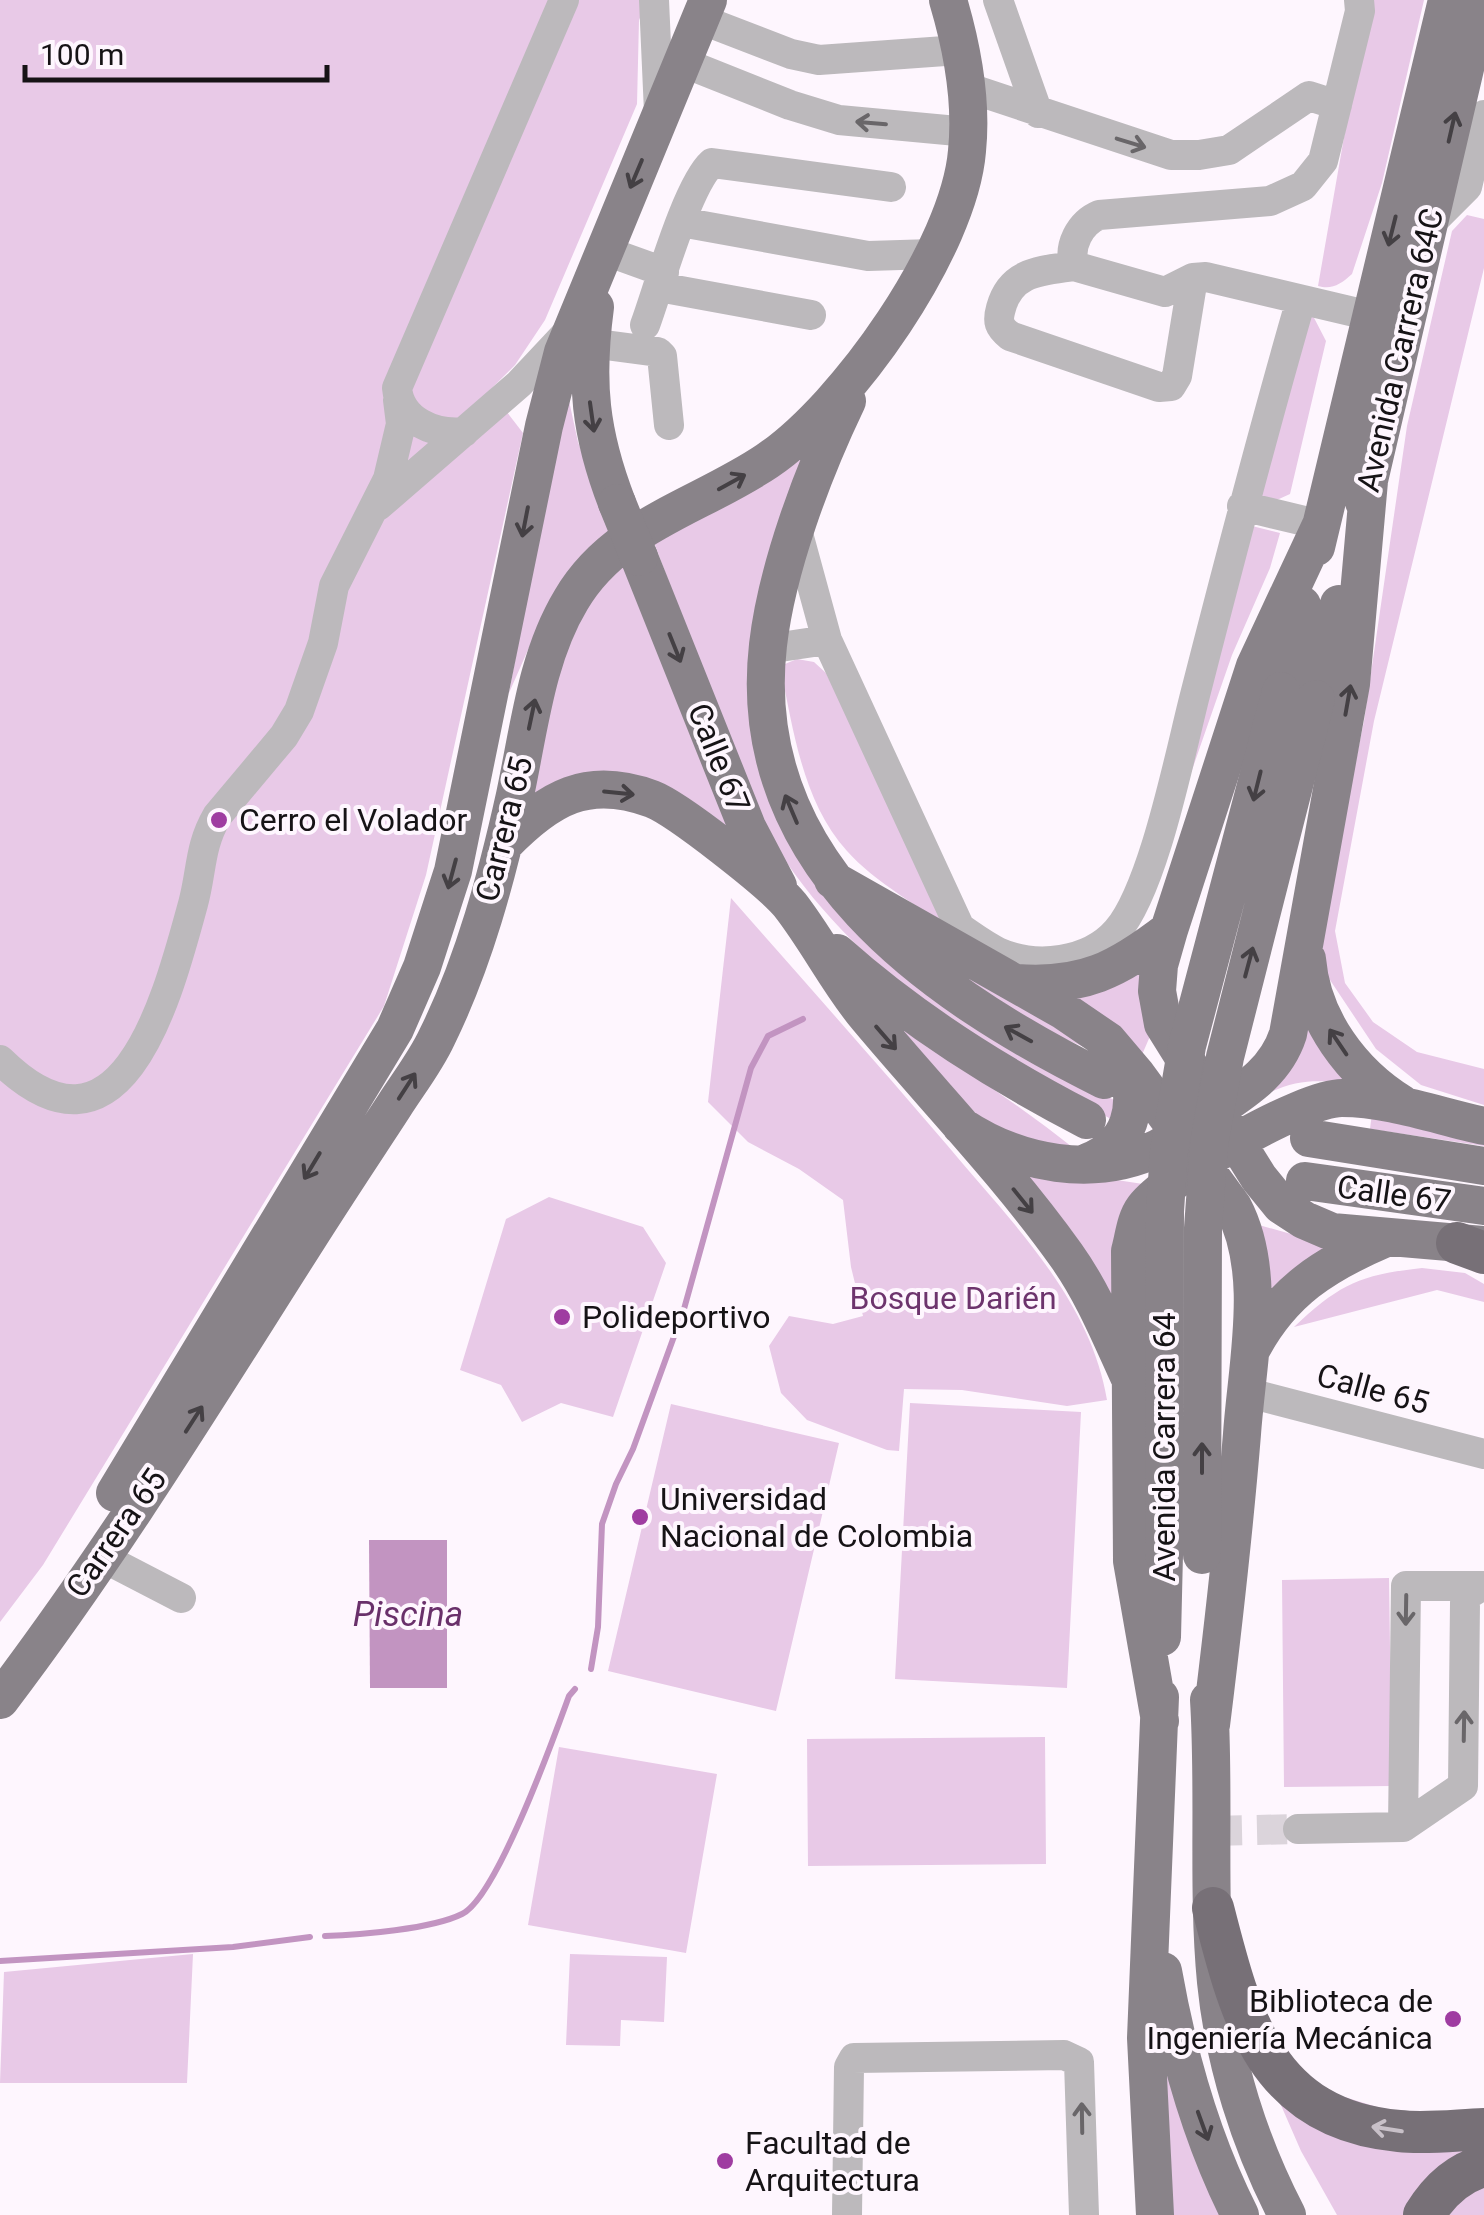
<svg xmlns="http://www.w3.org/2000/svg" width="1484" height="2215" viewBox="0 0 1484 2215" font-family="Roboto,sans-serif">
<rect width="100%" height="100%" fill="#fef6fe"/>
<path fill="#e8c9e7" d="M 0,0 L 648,0 L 639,20 L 637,104 L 545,320 L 515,365 L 490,390 L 523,433 L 426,875 L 384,1006 L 43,1565 L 0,1622 Z
M 1368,0 L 1424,0 L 1382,183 L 1352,274 C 1341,284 1332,290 1318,286 Z
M 1467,215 L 1484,219 L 1484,268 L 1374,721 L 1335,931 L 1345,983 L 1373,1022 L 1417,1052 L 1484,1069 L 1484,1105 L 1421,1085 L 1376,1049 L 1326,974 L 1322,946 L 1324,917 L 1364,721 L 1407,426 L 1452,231 Z
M 1311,312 L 1326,341 L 1290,494 L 1279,499 L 1259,499 Z
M 566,387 L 578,442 L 610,532 L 538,627 L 509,693 Z
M 811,450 L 777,540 L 772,799 L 1043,1067 L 1123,1104 L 1118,1123 C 990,1053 857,974 777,848 C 753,810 738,765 722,723 C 699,661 675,599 652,537 Z
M 1252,526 L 1280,533 L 1270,568 L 1232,655 L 1144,908 Z
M 623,557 L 735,844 L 691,806 L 529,800 L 564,640 Z
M 797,659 L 814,662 L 826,673 L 959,935 C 926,911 873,881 847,851 C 803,802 794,733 781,671 L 785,664 Z
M 731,898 C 803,980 876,1062 947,1145 C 1011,1222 1090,1298 1107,1400 L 1067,1406 L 962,1390 L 904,1389 L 899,1451 L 887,1450 L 807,1420 L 781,1393 L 769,1346 L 789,1316 L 833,1324 L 863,1316 L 851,1267 L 843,1200 L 799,1169 L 748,1142 L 708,1102 Z
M 912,938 L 1090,1049 C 1023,1025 969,979 912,938 Z
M 1149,961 L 1151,1034 L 1141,1057 L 1054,990 Z
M 874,1006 C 941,1055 1011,1098 1076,1150 L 996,1135 Z
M 1303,1008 L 1362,1084 C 1321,1081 1299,1076 1261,1097 Z
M 1372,1113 L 1484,1140 L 1484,1146 L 1370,1129 Z
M 1004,1163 L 1143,1184 L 1119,1324 L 1093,1263 L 1071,1230 Z
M 549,1197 L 643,1227 L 666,1263 L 613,1417 L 561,1403 L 522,1422 L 501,1385 L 460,1370 L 506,1219 Z
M 1245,1221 L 1340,1248 L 1270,1306 Z
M 1422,1268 L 1465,1273 L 1484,1284 L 1484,1302 L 1437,1290 L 1294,1327 C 1340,1284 1359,1275 1422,1268 Z
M 910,1403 L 1081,1412 L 1067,1688 L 895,1679 Z
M 671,1404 L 839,1443 L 776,1711 L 608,1671 Z
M 1389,1578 L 1392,1786 L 1284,1787 L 1282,1580 Z
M 1045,1737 L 1046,1864 L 808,1866 L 807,1739 Z
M 559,1747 L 717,1774 L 686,1953 L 528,1925 Z
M 193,1954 L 187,2083 L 0,2083 L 4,1972 Z
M 570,1954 L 667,1957 L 664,2022 L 621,2020 L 620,2046 L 566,2045 Z
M 1157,2023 L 1221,2215 L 1168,2215 Z
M 1267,2073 L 1484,2140 L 1407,2215 L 1337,2215 L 1301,2151 Z
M 1484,2178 L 1484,2215 L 1438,2215 Z"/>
<path fill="#c294c1" d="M 369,1540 L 447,1540 L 447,1688 L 370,1688 Z"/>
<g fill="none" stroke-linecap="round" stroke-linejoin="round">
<path stroke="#c294c1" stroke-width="6" d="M 591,1669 L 598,1627 L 602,1524 L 616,1484 L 633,1449 L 684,1309 L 751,1068 L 768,1036 L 803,1019
M 325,1936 C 359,1935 432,1929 462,1914 C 497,1897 554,1737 569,1696 L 575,1689
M 0,1961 L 233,1947 L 310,1937"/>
<path stroke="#dbd4db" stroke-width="30" stroke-dasharray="30 15" stroke-linecap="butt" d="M 1212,1831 L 1298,1829"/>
<path stroke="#bcb9bc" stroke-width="30" d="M 654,0 L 659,112
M 998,0 L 1038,113
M 1359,0 L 1360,11 L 1323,161 L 1303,186 L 1270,201 L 1099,215 C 1080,223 1068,246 1074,266 L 1165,292 L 1193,278 L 1206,277 L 1371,316
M 700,19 L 791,54 L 819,60 L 959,50
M 682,62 L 790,105 L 839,120 L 968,132
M 966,87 L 1171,155 L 1199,155 L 1229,150 L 1309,96 L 1337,105
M 681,222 L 868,256 L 933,254
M 1430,224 L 1467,187 L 1484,115
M 603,250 L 664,272
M 1074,266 C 1041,271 1011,271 1001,308 C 997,322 999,327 1010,336 L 1159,387 L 1171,386 L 1177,376 L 1193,278
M 659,287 L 811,315
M 645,325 C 658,290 687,185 712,163 L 891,187
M 590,343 L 658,352 L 662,356 L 669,425
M 464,432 C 435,435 400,421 397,388 L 564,0
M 378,506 L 519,384 L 565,335
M 1242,506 L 1321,525
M 797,530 L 827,640 L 960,928 C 972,936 985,946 998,952 C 1036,969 1089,963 1117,931 C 1154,888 1180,753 1195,695 C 1229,562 1263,431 1301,300
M 767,649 L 827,640
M 0,1060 C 122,1180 168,995 193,904 C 202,871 199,847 217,816 L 284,736 L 299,711 L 323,643 L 334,586 L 388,479 L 401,424 L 398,400
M 1245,1392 L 1484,1454
M 100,1556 L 181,1598
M 1403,1827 L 1406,1586 L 1484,1586
M 1298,1829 L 1403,1827 L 1463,1786 L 1465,1603 L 1467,1595 L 1480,1587
M 847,2215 L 849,2067 L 854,2058 L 1064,2055 L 1079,2062 L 1084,2215"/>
<path stroke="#898389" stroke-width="38" d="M 595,307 C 585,382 590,433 617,503
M 847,401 C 813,472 777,567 768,645 C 743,864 931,994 1104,1080
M 1364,502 L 1481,0
M 1321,525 L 1255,666 L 1169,930 L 1159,965 L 1157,991 L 1163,1024 L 1259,1178 L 1281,1205 L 1304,1220 L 1332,1232 L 1484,1245
M 1316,547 L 1447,0
M 639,557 L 747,827 L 778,886
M 1281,691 L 1302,605
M 1316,699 L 1339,604
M 504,844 C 549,798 587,775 652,799 C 678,809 772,883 790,905 C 818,941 838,982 867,1017 C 933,1096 1006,1171 1066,1255 C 1094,1294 1112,1340 1132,1383
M 833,880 L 1064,1011 L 1108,1041 L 1136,1074 L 1233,1207 C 1268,1273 1247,1362 1242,1434 C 1234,1532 1223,1628 1211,1725
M 837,953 C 912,1020 998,1074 1087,1120
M 1307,959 C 1312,1020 1352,1073 1402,1104
M 1016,983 C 1083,988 1117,970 1169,930
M 961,1126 C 1018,1164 1094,1179 1158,1148 C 1178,1138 1197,1122 1216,1110 C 1247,1089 1276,1071 1288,1034 L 1351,684 L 1369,481
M 1309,1138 L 1484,1166
M 1088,1162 C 1131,1145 1140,1106 1126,1064
M 1305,1181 L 1484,1206
M 1251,1350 C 1282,1291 1325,1264 1386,1238
M 115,1493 L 395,1029 L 422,967 L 453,871 L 544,426 L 563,352 L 708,0
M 1162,1637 L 1164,1554
M 0,1700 C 111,1554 207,1397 305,1243 C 334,1197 364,1152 394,1106 C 408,1084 426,1061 437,1037 C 474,962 497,876 515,795 C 529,730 536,658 571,600 C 615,525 699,507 767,461 C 847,407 959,248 967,151 C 972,102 962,47 948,0
M 1209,1700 C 1215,1794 1207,1889 1216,1982 C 1224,2063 1250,2144 1287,2215
M 1160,1721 L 1132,1561 L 1130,1251 C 1134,1237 1135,1220 1144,1208 C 1168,1176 1302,1098 1342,1098 C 1389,1098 1438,1116 1484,1126
M 1163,1971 C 1178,2056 1201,2138 1240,2215
M 1155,2215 L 1146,2038 L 1160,1697"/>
<path stroke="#777077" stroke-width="42" d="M 1457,1243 L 1484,1253
M 1213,1908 C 1241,2018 1266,2119 1399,2131 C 1427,2134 1456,2130 1484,2129
M 1424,2215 C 1438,2192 1457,2173 1484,2166"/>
<path stroke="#898389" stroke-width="38" d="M 617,503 L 639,557
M 1164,1554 L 1165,1211 L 1169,1151 L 1187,1046 L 1281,691
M 1202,1555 L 1203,1228 L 1209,1145 L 1225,1057 L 1316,699"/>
</g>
<defs><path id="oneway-shaft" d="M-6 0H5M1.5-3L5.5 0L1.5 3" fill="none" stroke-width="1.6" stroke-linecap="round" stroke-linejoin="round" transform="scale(2.5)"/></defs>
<g stroke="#696669">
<use href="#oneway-shaft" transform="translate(871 123) rotate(-175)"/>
<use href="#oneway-shaft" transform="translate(1131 143) rotate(17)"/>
<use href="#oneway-shaft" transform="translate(1406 1610) rotate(91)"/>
<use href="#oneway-shaft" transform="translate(1464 1726) rotate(-89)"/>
<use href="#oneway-shaft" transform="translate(1082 2118) rotate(-91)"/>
</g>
<g stroke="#444044">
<use href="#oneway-shaft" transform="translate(1452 127) rotate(-77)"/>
<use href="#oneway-shaft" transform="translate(636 174) rotate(113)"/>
<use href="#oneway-shaft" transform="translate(1392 231) rotate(104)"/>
<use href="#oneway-shaft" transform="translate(592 417) rotate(82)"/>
<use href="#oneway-shaft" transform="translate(732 482) rotate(-29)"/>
<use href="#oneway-shaft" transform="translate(525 522) rotate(101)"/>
<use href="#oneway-shaft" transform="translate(675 648) rotate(68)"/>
<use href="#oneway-shaft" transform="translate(1348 700) rotate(-80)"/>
<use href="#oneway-shaft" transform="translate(532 714) rotate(-78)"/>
<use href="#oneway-shaft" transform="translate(1257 786) rotate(104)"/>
<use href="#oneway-shaft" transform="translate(619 793) rotate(6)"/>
<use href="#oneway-shaft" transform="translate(791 809) rotate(-113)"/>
<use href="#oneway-shaft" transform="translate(452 874) rotate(105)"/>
<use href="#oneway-shaft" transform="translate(1249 962) rotate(-75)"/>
<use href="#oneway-shaft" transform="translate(1018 1034) rotate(-151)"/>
<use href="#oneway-shaft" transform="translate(886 1038) rotate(49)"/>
<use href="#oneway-shaft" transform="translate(1338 1042) rotate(-124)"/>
<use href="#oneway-shaft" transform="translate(407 1086) rotate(-57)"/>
<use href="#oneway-shaft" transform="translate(312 1166) rotate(121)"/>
<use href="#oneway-shaft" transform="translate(1023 1201) rotate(51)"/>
<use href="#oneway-shaft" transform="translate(194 1419) rotate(-57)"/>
<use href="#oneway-shaft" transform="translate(1202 1458) rotate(-90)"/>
<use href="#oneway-shaft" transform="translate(1203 2126) rotate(70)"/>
</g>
<use stroke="#c8c0c8" href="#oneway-shaft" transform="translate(1387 2129) rotate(-171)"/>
<g fill="#9f3ca1" stroke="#fef6fe" stroke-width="4">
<circle cx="219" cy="820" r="10"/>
<circle cx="562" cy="1317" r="10"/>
<circle cx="640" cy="1517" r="10"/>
<circle cx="1453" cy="2019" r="10"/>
<circle cx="725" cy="2161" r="10"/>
</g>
<g text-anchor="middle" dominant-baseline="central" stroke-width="8" stroke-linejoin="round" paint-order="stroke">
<g font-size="32" fill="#161316" stroke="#fef6fe">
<text transform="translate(1400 350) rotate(-77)">Avenida Carrera 64C</text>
<text transform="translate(719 758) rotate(68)">Calle 67</text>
<text transform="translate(504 829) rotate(-76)">Carrera 65</text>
<text transform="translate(1394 1194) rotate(8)">Calle 67</text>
<text transform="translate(1373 1389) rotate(15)">Calle 65</text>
<text transform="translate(1164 1447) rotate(-90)">Avenida Carrera 64</text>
<text transform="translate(116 1533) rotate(-55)">Carrera 65</text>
</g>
<g font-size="32" fill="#161316" stroke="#fef6fe" text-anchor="start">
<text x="239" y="820">Cerro el Volador</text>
<text x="582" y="1317">Polideportivo</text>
<text x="660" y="1499">Universidad<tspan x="660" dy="37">Nacional de Colombia</tspan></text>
<text x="1433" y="2001" text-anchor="end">Biblioteca de<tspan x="1433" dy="37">Ingeniería Mecánica</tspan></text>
<text x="745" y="2143">Facultad de<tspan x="745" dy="37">Arquitectura</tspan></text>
</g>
<g font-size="32" fill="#6d346d" stroke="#fef6fe">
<text x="953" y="1298">Bosque Darién</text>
</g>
<g font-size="35" font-style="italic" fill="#69306a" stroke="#fef6fe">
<text x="408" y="1614">Piscina</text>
</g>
</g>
<path d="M25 65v15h302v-15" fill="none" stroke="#161316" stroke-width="5"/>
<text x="40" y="65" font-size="30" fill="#161316" stroke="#fef6fe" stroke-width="8" paint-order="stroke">100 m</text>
</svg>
